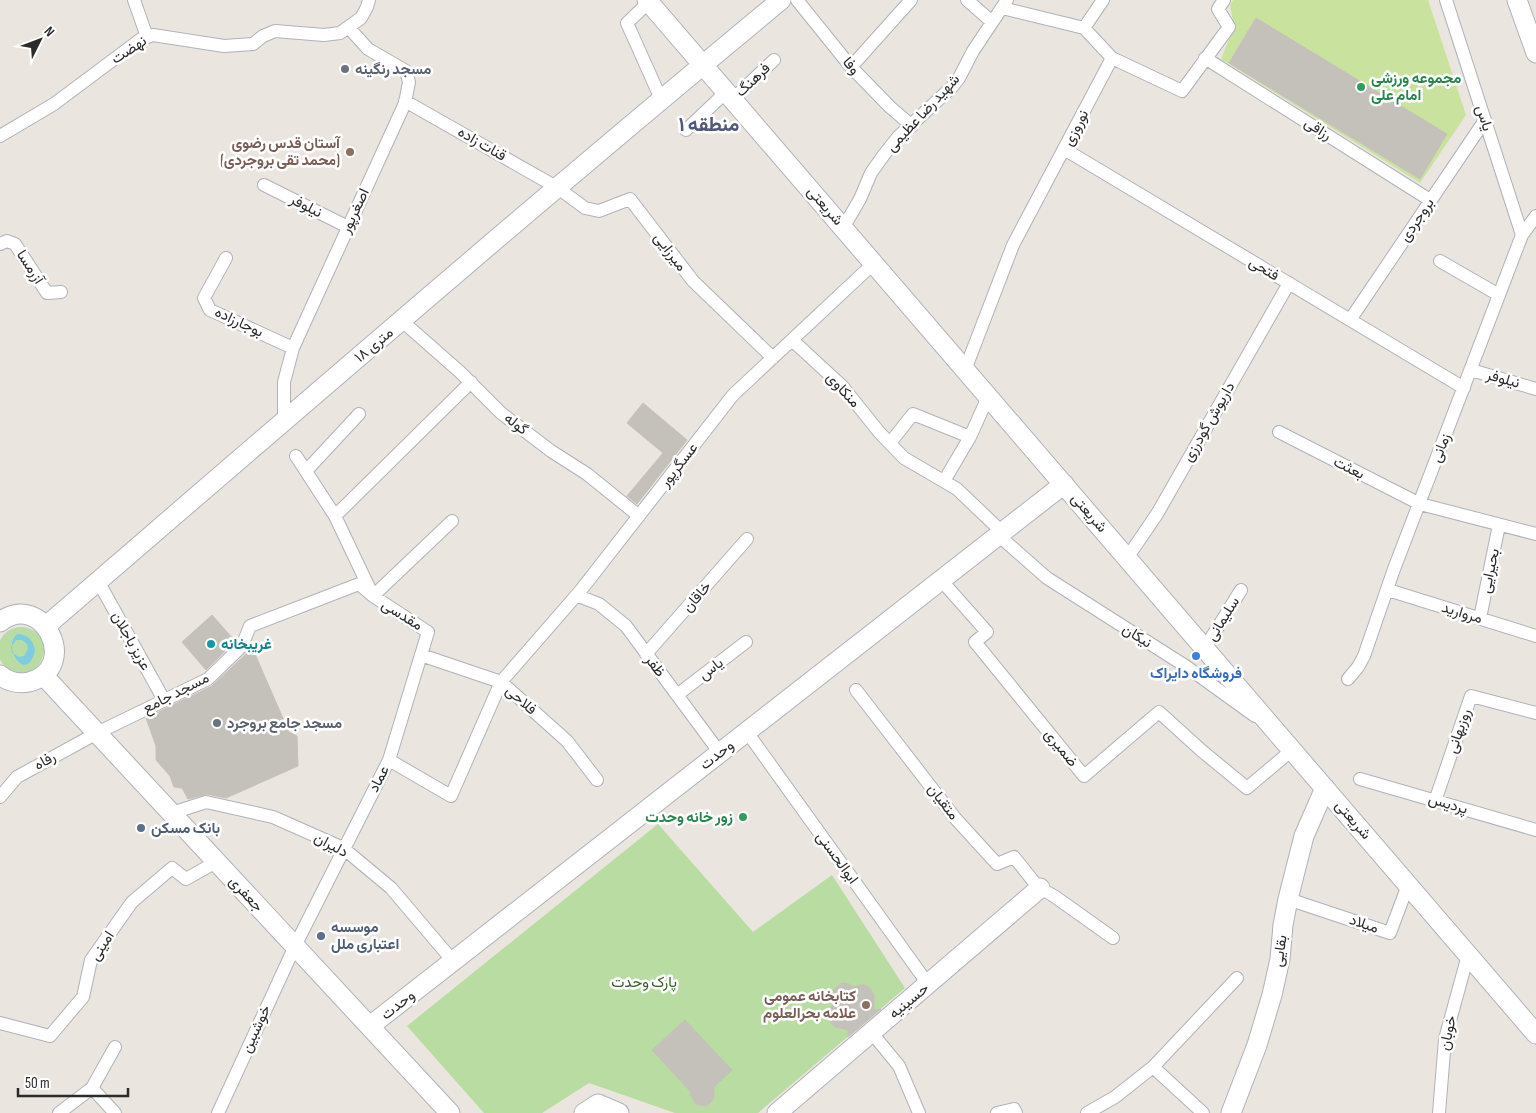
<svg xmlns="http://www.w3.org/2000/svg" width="1536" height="1113" viewBox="0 0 1536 1113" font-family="'Sofia Sans Condensed',Vazirmatn,sans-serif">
<rect width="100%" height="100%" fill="#ebe5df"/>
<path fill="#b8dca1" d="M-2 650a23 23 0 1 1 46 0a23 23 0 1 1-46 0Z
M 658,824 L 753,932 L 832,875 L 905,988 L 758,1113 L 675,1113 L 589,1083 L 542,1113 L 484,1113 L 407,1026 Z"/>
<path fill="#c9e29e" d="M 1233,0 L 1428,0 L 1466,115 L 1420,183 L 1221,59 L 1234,27 L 1230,5 Z"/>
<path fill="#7dcce2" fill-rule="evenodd" d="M 18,634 C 28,635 33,640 35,650 C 27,687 0,644 18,634 ZM 16,640 L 22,640 L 27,644 L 28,649 L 24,656 L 19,657 L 12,653 L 11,647 Z"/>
<path fill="#c4c0ba" stroke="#c7c1b9" d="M 1256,18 L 1447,134 L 1420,179 L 1229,63 Z
M 643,403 L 687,440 L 637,504 L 627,496 L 663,453 L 627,423 Z
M 212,615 L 235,641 L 206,670 L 182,642 Z
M 251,645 L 289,732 L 297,736 L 298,766 L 226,798 L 207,794 L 188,799 L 182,788 L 174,787 L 170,776 L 156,760 L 156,746 L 146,718 L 212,686 L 248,652 Z
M 844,983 L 849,984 L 853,987 L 861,985 L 866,985 L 870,988 L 874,995 L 874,1010 L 881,1009 L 848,1037 L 848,1030 L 835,1027 L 831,1023 L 829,1017 L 829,1012 L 833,1005 L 832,991 L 840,984 Z
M 685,1020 L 732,1070 L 714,1087 L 714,1098 L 709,1104 L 705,1106 L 696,1104 L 691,1096 L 690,1091 L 652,1050 Z"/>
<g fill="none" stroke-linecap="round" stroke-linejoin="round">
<g stroke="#afb2ba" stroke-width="14">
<path id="street" d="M 134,0 L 147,37
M 797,0 L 851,67 L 890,107 L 912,126
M 967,0 L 992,22
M 1103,0 L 1084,28 L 1112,58 L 1182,91 L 1229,27 L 1218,9 L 1224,0
M 1446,0 L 1522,235
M 649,2 L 627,23 L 661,99
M 1002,8 L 1084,28
M 1205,58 L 1430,200
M 851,67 L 911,0
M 733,99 L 774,60
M 405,101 L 558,188 L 585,208 L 599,211 L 630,199 L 693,281 L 773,358
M 686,130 L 726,92
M 0,136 L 54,104 L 141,39 L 153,35 L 224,46 L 253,44 L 263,36 L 275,31 L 324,35 L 340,33 L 361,18 L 367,7 L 369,0
M 1064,149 L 1464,388
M 264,185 L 348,227
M 843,228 L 860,199 L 871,173 L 883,156 L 898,137 L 952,87 L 959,78 L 973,51 L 1007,0
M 0,244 L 7,241 L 15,244 L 47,293 L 61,292
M 226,258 L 204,298 L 210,310 L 293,348
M 1440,261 L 1499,295
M 1350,320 L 1485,120
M 402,321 L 460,372 L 501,413 L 551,451 L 587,474 L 639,516
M 792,340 L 843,387 L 879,432 L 904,458 L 957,489 L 1002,532
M 965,370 L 1013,245 L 1112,58
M 1471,370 L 1536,389
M 284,421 L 284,382 L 293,348 L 405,103 L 409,82 L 406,71 L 368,49 L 349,28
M 1279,432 L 1420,504 L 1536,534
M 890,443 L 913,414 L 970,437
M 296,456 L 335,516 L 373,596 L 428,632 L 389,760
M 306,471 L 359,414
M 944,481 L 970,437 L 988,397
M 335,516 L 471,382
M 998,535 L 1047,578 L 1187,667 L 1255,716
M 1127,558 L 1157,514 L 1289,283
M 941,580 L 987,632 L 975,642 L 1084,776 L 1159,712 L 1202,751 L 1247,788 L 1292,750
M 98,581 L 164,700
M 1388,590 L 1536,636
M 576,597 L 581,597 L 599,604 L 626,626 L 720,753
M 1480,618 L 1499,525
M 1205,648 L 1241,590
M 646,654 L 747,539
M 421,655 L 501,682 L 567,741 L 597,780
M 1348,679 L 1358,667 L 1364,656 L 1394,569 L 1522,235 L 1536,216
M 856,690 L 955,818 L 997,864 L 1014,857 L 1038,887 L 1054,896 L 1113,938
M 677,695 L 746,642
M 747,732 L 928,984
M 1360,779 L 1536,830
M 0,797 L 17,777 L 97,733 L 208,679 L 242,646 L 250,626 L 359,584 L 373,596 L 452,521
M 1435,801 L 1471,696 L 1536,713
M 172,813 L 206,802 L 273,817 L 343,848 L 391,888 L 453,961
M 1288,899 L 1390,933 L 1408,885
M 0,1023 L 50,1036 L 83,997 L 91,960 L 132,902 L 172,868 L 186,879 L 216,862
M 872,1033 L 899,1066 L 919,1113
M 1153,1067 L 1203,1113
M 92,1088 L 115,1113
M 59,1113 L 92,1088 L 115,1047
M 218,1113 L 295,946 L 389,760 L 451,796 L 501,682 L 581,590 L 733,395 L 874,263
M 997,1113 L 1014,1109 L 1016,1113
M 1087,1113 L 1115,1097 L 1153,1067 L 1237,978
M 1439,1113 L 1445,1039 L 1468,955"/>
</g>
<g stroke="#afb2ba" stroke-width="21">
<path id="secondary" d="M 647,0 L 1536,1034
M 1517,0 L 1536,53
M 0,622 C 42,589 82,668 29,682 C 19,684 8,682 0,675
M 46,626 C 290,416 533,205 781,0
M 43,675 L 450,1113
M 370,1026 L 1064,484
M 584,1113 L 598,1104 L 619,1113
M 777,1113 L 1040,888
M 1231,1113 L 1257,1045 L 1272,995 L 1280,959 L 1283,925 L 1288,899 L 1304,836 L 1325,788"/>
</g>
<use href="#street" stroke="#fff" stroke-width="12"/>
<use href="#secondary" stroke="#fff" stroke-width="19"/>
</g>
<g fill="#6b7280" stroke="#fff" stroke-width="2">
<circle cx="345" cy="69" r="5"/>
<circle cx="217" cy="723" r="5"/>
</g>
<g fill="#2e9e5b" stroke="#fff" stroke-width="2">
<circle cx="1361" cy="87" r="5"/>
<circle cx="743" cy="817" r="5"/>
</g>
<g fill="#8d6e63" stroke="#fff" stroke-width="2">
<circle cx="350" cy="152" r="5"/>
<circle cx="866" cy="1005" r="5"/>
</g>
<circle fill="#0f9aa8" stroke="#fff" stroke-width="2" cx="211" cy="644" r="5"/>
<circle fill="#3f7fe0" stroke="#fff" stroke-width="2" cx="1196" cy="656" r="5"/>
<g fill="#5c6f8a" stroke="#fff" stroke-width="2">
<circle cx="141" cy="828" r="5"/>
<circle cx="321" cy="936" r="5"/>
</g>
<g text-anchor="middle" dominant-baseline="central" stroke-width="5" stroke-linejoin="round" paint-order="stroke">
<g font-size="15" fill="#2b2b2b" stroke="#fff">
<text transform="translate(129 50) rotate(-33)">نهضت</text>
<text transform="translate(851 66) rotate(49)">وفا</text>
<text transform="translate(753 80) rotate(-44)">فرهنگ</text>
<text transform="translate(923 113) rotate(-47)">شهید رضا عظیمی</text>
<text transform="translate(1484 118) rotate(72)">یاس</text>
<text transform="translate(1076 128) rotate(-63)">نوروزی</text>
<text transform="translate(1318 129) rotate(32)">رزاقی</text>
<text transform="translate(482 144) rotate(30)">قنات زاده</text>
<text transform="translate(306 206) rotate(27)">نیلوفر</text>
<text transform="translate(825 206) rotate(49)">شریعتی</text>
<text transform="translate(355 211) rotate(-65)">اصغرپور</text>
<text transform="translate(1417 220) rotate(-56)">بروجردی</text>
<text transform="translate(670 252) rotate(53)">میرزایی</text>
<text transform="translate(30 267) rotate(57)">آزرمسا</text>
<text transform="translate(1264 269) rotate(31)">فتحی</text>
<text transform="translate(239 322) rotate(25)">بوجارزاده</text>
<text transform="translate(374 345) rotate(-40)">۱۸ متری</text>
<text transform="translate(1503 379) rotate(16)">نیلوفر</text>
<text transform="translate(843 390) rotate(47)">منکاوی</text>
<text transform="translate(1209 422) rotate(-60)">داریوش گودرزی</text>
<text transform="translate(516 424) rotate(38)">گوله</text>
<text transform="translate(1441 448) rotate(-69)">زمانی</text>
<text transform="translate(679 465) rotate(-52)">عسگرپور</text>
<text transform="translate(1349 468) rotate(27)">بعثت</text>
<text transform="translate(1089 513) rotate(49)">شریعتی</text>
<text transform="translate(1490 571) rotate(-78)">بحیرایی</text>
<text transform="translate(697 597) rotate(-49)">خاقان</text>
<text transform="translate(1462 613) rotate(17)">مروارید</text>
<text transform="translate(402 615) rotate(32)">مقدسی</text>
<text transform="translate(1223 619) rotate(-58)">سلیمانی</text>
<text transform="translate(1137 636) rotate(32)">نیکان</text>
<text transform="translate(131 641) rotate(61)">عزیز باجلان</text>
<text transform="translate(655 666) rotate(53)">ظفر</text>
<text transform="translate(711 669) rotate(-37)">یاس</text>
<text transform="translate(176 693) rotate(-27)">مسجد جامع</text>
<text transform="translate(521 700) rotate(42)">فلاحی</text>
<text transform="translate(1459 731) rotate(-71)">روزبهانی</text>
<text transform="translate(1061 748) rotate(51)">ضمیری</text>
<text transform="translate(717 755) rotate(-38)">وحدت</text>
<text transform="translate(45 761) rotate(-29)">رفاه</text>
<text transform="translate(379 779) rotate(-63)">عماد</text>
<text transform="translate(943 802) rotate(52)">متقیان</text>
<text transform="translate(1448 804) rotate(16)">پردیس</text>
<text transform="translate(1353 820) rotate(49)">شریعتی</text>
<text transform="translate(331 845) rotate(28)">دلیران</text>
<text transform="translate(837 858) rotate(54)">ابوالحسنی</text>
<text transform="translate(246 894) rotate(47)">جعفری</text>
<text transform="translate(1364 924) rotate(19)">میلاد</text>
<text transform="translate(102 946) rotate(-57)">امینی</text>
<text transform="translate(1280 951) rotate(-82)">بقایی</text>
<text transform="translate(909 1001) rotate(-40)">حسینیه</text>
<text transform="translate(398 1005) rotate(-38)">وحدت</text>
<text transform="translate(256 1029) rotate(-65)">خوشبین</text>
<text transform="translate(1448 1033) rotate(-78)">خوبان</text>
</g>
<g font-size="15" font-weight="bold" fill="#5b616d" stroke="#fff" text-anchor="start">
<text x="355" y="69">مسجد رنگینه</text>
<text x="227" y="723">مسجد جامع بروجرد</text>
</g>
<g font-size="15" font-weight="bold" fill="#27864d" stroke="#fff" text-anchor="start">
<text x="1371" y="78">مجموعه ورزشی<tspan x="1371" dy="17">امام علی</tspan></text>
<text x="733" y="817" text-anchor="end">زور خانه وحدت</text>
</g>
<g font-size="15" font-weight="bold" fill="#785e54" stroke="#fff" text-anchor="end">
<text x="340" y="143">آستان قدس رضوی<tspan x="340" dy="17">(محمد تقی بروجردی)</tspan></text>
<text x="856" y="996">کتابخانه عمومی<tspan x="856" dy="17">علامه بحرالعلوم</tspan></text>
</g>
<g font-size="15" font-weight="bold" fill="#0d838f" stroke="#fff" text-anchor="start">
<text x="221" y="644">غریبخانه</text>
</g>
<g font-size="15" font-weight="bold" fill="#366cbe" stroke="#fff">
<text x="1196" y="673">فروشگاه دایراک</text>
</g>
<g font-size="15" font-weight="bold" fill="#4e5e75" stroke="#fff" text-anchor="start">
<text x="151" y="828">بانک مسکن</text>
<text x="331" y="927">موسسه<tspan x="331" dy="17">اعتباری ملل</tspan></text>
</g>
<g font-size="15" fill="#326122" stroke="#fff">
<text x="644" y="982">پارک وحدت</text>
</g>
<g font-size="20" font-weight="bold" fill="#505977" stroke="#fff">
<text x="709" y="125">منطقه ۱</text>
</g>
</g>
<g transform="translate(40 40) rotate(48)" stroke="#ffffff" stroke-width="4" paint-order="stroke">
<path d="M0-4L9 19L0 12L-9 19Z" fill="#2b2b2b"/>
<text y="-8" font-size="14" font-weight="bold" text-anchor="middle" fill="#2b2b2b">N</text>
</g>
<path d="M18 1088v8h110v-8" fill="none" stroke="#2b2b2b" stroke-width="2.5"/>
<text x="25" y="1088" font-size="15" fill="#2b2b2b" stroke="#ffffff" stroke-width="4" paint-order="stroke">50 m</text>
</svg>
